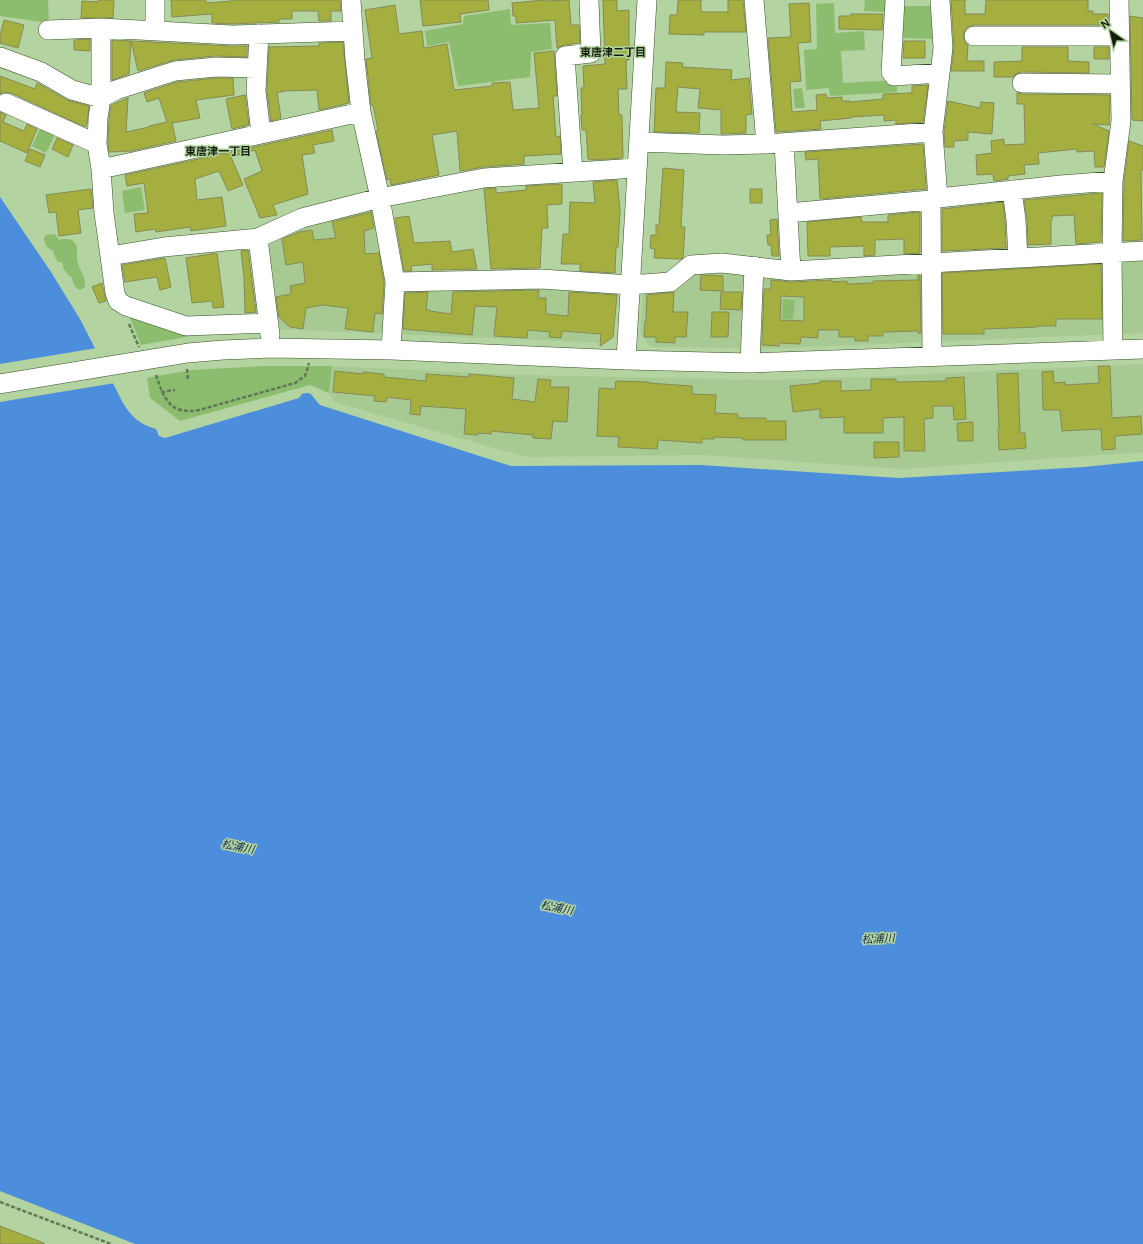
<svg xmlns="http://www.w3.org/2000/svg" width="1143" height="1244" viewBox="0 0 1143 1244" font-family="Manrope,'Noto Sans JP',sans-serif">
<rect width="100%" height="100%" fill="#b3d3a1"/>
<path fill="#a7ca92" d="M 378,204 L 392,284 L 618,289 L 613,338 L 607,343 L 275,329 L 262,241 L 303,223 Z
M 1143,256 L 1143,333 L 757,349 L 761,271 Z
M 698,267 L 749,270 L 746,348 L 651,347 L 640,332 L 644,287 Z
M 1143,364 L 1143,452 L 902,469 L 703,455 L 526,457 L 334,402 L 329,393 L 332,366 L 523,375 L 758,380 L 863,377 Z"/>
<path fill="#8cbc6e" d="M 0,0 L 48,0 L 49,23 L 0,16 Z
M 865,0 L 889,0 L 889,12 L 864,11 Z
M 834,3 L 835,33 L 864,31 L 865,50 L 841,51 L 843,83 L 897,80 L 897,92 L 830,96 L 829,88 L 806,90 L 804,50 L 817,49 L 816,4 Z
M 899,6 L 932,6 L 938,39 L 898,38 Z
M 510,9 L 511,25 L 550,23 L 552,49 L 531,52 L 530,77 L 458,86 L 449,42 L 427,46 L 425,31 L 463,24 L 464,16 Z
M 802,88 L 805,108 L 795,108 L 793,89 Z
M 42,124 L 57,131 L 46,153 L 32,146 Z
M 141,187 L 145,210 L 125,213 L 122,191 Z
M 51,234 L 56,235 L 59,240 C 63,239 70,238 74,242 C 79,247 76,253 77,260 C 79,270 86,275 85,287 L 80,290 C 74,287 73,283 72,277 L 69,276 L 64,269 L 62,262 L 58,262 L 55,257 L 53,251 C 47,248 45,245 44,238 L 46,235 Z
M 783,299 L 795,300 L 793,319 L 782,319 Z
M 127,311 L 197,335 L 141,345 Z
M 265,366 L 332,366 L 329,393 L 310,385 L 180,421 L 150,398 L 147,378 L 191,370 Z"/>
<path fill="#4d8edc" d="M 0,197 L 51,272 L 80,319 L 123,403 C 132,417 139,424 156,429 L 159,436 L 165,438 L 299,398 L 302,394 C 313,390 313,399 320,405 L 511,466 L 701,465 L 899,478 L 1084,467 L 1143,461 L 1143,1244 L 135,1244 L 0,1191 Z"/>
<path fill="#b3d3a1" d="M 97,348 L 115,383 L 0,402 L 0,364 Z"/>
<path fill="#a5af3f" stroke="#858b55" fill-rule="evenodd" d="M 98,0 L 114,0 L 113,18 L 81,18 L 82,1 L 98,2 Z
M 171,0 L 206,0 L 206,3 L 231,1 L 231,0 L 340,0 L 341,11 L 331,11 L 331,21 L 319,21 L 318,11 L 292,11 L 292,19 L 279,19 L 279,22 L 232,24 L 212,23 L 212,14 L 172,17 Z
M 420,0 L 488,0 L 489,10 L 460,14 L 461,22 L 423,26 Z
M 544,0 L 547,0 L 547,1 L 569,0 L 571,25 L 579,25 L 580,43 L 564,45 L 557,48 L 555,20 L 516,23 L 516,16 L 513,16 L 512,3 Z
M 603,0 L 617,0 L 617,11 L 629,10 L 629,60 L 626,60 L 627,89 L 618,89 L 619,115 L 622,115 L 623,158 L 591,160 L 588,159 L 586,130 L 582,130 L 581,115 L 582,115 L 581,88 L 584,88 L 583,66 L 605,64 Z
M 678,0 L 701,0 L 701,12 L 728,12 L 728,0 L 743,0 L 746,32 L 704,32 L 704,35 L 669,34 L 670,15 L 677,15 Z
M 951,0 L 965,0 L 965,14 L 985,14 L 986,0 L 1088,0 L 1088,11 L 1093,11 L 1093,14 L 1108,14 L 1108,25 L 974,25 L 969,26 L 965,30 L 963,36 L 964,41 L 968,45 L 967,61 L 984,61 L 984,71 L 951,71 L 954,47 Z
M 809,3 L 811,42 L 798,43 L 801,81 L 790,82 L 792,112 L 817,110 L 816,95 L 826,94 L 827,98 L 842,97 L 842,101 L 850,101 L 850,102 L 883,99 L 883,94 L 912,93 L 912,86 L 928,85 L 923,122 L 896,124 L 896,120 L 884,121 L 884,115 L 851,117 L 851,118 L 820,121 L 821,129 L 776,132 L 768,38 L 791,37 L 789,4 Z
M 395,5 L 399,34 L 422,31 L 424,48 L 447,44 L 454,90 L 492,86 L 492,83 L 510,82 L 513,110 L 539,108 L 534,53 L 554,51 L 557,96 L 553,96 L 556,137 L 560,136 L 561,154 L 524,156 L 524,164 L 483,167 L 460,171 L 457,131 L 432,135 L 439,175 L 391,185 L 390,179 L 387,180 L 376,131 L 378,130 L 373,105 L 371,105 L 366,59 L 372,58 L 365,10 Z
M 851,14 L 883,14 L 882,30 L 839,29 L 839,16 L 851,16 Z
M 1130,16 L 1143,18 L 1143,121 L 1132,120 Z
M 4,20 L 24,25 L 18,48 L 0,43 L 0,35 Z
M 90,39 L 90,51 L 74,50 L 74,40 Z
M 112,40 L 131,41 L 129,74 L 112,80 Z
M 131,41 L 231,46 L 247,46 L 247,57 L 215,56 L 174,60 L 138,71 Z
M 904,41 L 925,41 L 925,58 L 903,58 Z
M 343,42 L 349,103 L 319,110 L 317,90 L 283,91 L 283,92 L 277,92 L 281,118 L 271,121 L 267,91 L 269,47 L 319,46 L 319,43 Z
M 1022,47 L 1068,47 L 1068,61 L 1089,62 L 1089,73 L 1022,72 L 1017,73 L 1013,77 L 994,77 L 994,62 L 1022,61 Z
M 1094,47 L 1109,47 L 1109,59 L 1094,59 Z
M 666,62 L 683,63 L 682,67 L 732,70 L 731,80 L 749,78 L 752,114 L 746,115 L 746,133 L 721,134 L 721,110 L 698,108 L 700,89 L 678,87 L 676,112 L 700,113 L 699,133 L 654,132 L 656,88 L 665,88 Z
M 0,76 L 35,89 L 37,83 L 67,100 L 89,106 L 87,123 L 85,127 L 11,93 L 5,92 L 0,94 Z
M 216,78 L 233,78 L 234,95 L 196,100 L 200,118 L 172,123 L 176,141 L 131,151 L 109,152 L 108,143 L 109,119 L 111,105 L 128,98 L 126,132 L 149,127 L 149,126 L 167,122 L 159,98 L 147,102 L 144,93 L 177,82 Z
M 1017,93 L 1022,94 L 1110,95 L 1109,125 L 1093,124 L 1109,131 L 1104,167 L 1095,167 L 1094,151 L 1077,152 L 1076,149 L 1038,153 L 1039,164 L 1024,165 L 1025,174 L 1008,176 L 1008,179 L 994,181 L 993,174 L 977,175 L 976,155 L 992,153 L 991,141 L 1004,139 L 1004,145 L 1025,144 L 1024,104 L 1017,104 Z
M 245,95 L 249,125 L 232,129 L 226,99 Z
M 948,101 L 980,108 L 981,102 L 994,103 L 992,134 L 968,132 L 968,140 L 954,141 L 954,147 L 945,147 L 944,132 Z
M 0,112 L 6,115 L 3,122 L 24,131 L 27,124 L 37,129 L 27,153 L 0,141 Z
M 332,130 L 334,141 L 313,145 L 315,153 L 302,155 L 308,194 L 273,205 L 277,215 L 260,218 L 244,179 L 262,171 L 255,150 L 231,157 L 243,185 L 228,191 L 219,171 L 195,179 L 197,200 L 222,197 L 226,226 L 191,231 L 190,227 L 156,232 L 155,229 L 136,232 L 134,214 L 148,213 L 144,183 L 127,186 L 125,175 Z
M 57,138 L 73,145 L 68,157 L 52,149 Z
M 1129,141 L 1143,146 L 1143,170 L 1141,170 L 1142,240 L 1123,241 L 1124,182 Z
M 923,144 L 926,189 L 820,199 L 818,159 L 806,160 L 805,152 Z
M 30,149 L 45,155 L 40,167 L 25,161 Z
M 663,168 L 684,170 L 681,227 L 685,227 L 683,258 L 681,259 L 654,258 L 655,249 L 650,248 L 651,235 L 656,235 L 656,225 L 659,225 Z
M 617,180 L 620,209 L 618,247 L 616,247 L 615,273 L 580,271 L 580,264 L 561,264 L 563,234 L 569,234 L 570,202 L 595,203 L 593,182 Z
M 562,184 L 562,204 L 547,205 L 548,228 L 542,228 L 540,268 L 491,269 L 484,189 L 496,188 L 496,193 L 526,190 L 526,186 Z
M 91,189 L 93,208 L 78,210 L 81,233 L 59,236 L 56,212 L 49,213 L 46,195 Z
M 750,189 L 762,189 L 762,203 L 750,203 Z
M 1102,193 L 1101,242 L 1076,244 L 1074,215 L 1052,216 L 1052,220 L 1051,221 L 1051,244 L 1028,245 L 1027,219 L 1024,200 Z
M 1003,202 L 1005,221 L 1006,248 L 942,251 L 942,209 Z
M 371,212 L 374,228 L 364,231 L 365,254 L 379,253 L 384,283 L 382,314 L 375,313 L 373,332 L 345,329 L 348,308 L 322,305 L 306,308 L 303,329 L 290,327 L 279,317 L 276,297 L 291,294 L 290,286 L 305,283 L 303,262 L 286,265 L 282,239 L 299,232 L 312,230 L 314,240 L 336,238 L 332,222 Z
M 920,212 L 920,253 L 904,254 L 904,239 L 875,240 L 875,255 L 864,256 L 864,246 L 830,247 L 830,256 L 808,256 L 807,222 L 861,217 L 862,222 L 888,222 L 888,215 Z
M 409,216 L 414,243 L 450,241 L 452,252 L 473,249 L 477,269 L 432,270 L 432,264 L 411,266 L 412,271 L 404,271 L 395,218 Z
M 777,219 L 779,256 L 772,256 L 771,245 L 768,245 L 767,235 L 771,235 L 770,220 Z
M 248,250 L 256,312 L 245,313 L 244,277 L 241,251 Z
M 217,253 L 224,307 L 213,308 L 212,301 L 192,303 L 186,258 Z
M 165,258 L 171,287 L 160,290 L 157,277 L 125,282 L 122,265 Z
M 1101,264 L 1102,319 L 1056,319 L 1056,326 L 1037,326 L 1037,327 L 984,329 L 984,334 L 943,334 L 942,273 Z
M 701,275 L 723,276 L 723,291 L 700,290 Z
M 918,275 L 920,275 L 921,333 L 918,333 L 918,331 L 883,332 L 883,336 L 868,336 L 868,341 L 855,341 L 855,337 L 839,337 L 839,330 L 818,330 L 818,338 L 801,337 L 800,344 L 779,343 L 779,346 L 762,345 L 764,289 L 771,289 L 771,280 L 792,282 L 832,280 L 832,282 L 847,281 L 847,284 L 873,283 L 873,281 L 918,280 ZM 781,296 L 804,297 L 804,321 L 780,320 Z
M 102,283 L 106,301 L 99,303 L 92,287 Z
M 539,290 L 538,298 L 546,298 L 546,314 L 568,316 L 569,292 L 617,295 L 613,337 L 600,346 L 601,334 L 562,331 L 561,338 L 549,337 L 550,332 L 528,330 L 527,338 L 494,336 L 497,307 L 475,306 L 472,335 L 403,329 L 405,293 L 428,292 L 426,310 L 430,310 L 430,311 L 451,314 L 453,292 Z
M 674,292 L 673,312 L 688,312 L 686,337 L 675,337 L 675,343 L 656,342 L 656,337 L 644,337 L 645,321 L 646,321 L 647,295 Z
M 721,292 L 742,292 L 741,310 L 720,309 Z
M 712,312 L 729,312 L 728,337 L 711,337 Z
M 1098,366 L 1110,366 L 1112,418 L 1141,416 L 1142,434 L 1115,436 L 1115,449 L 1102,450 L 1101,429 L 1062,431 L 1060,410 L 1043,410 L 1042,372 L 1053,371 L 1054,383 L 1065,382 L 1065,385 L 1099,383 Z
M 335,371 L 363,374 L 363,372 L 384,374 L 384,377 L 426,381 L 426,374 L 469,377 L 469,374 L 514,378 L 512,399 L 535,402 L 538,379 L 551,380 L 550,387 L 569,387 L 567,422 L 553,421 L 551,439 L 533,438 L 533,435 L 491,431 L 491,434 L 478,433 L 478,435 L 464,434 L 466,409 L 421,406 L 420,415 L 410,414 L 411,400 L 387,397 L 386,402 L 374,401 L 375,396 L 333,392 Z
M 1018,373 L 1020,433 L 1025,433 L 1026,448 L 999,450 L 998,429 L 999,429 L 997,374 Z
M 964,377 L 966,419 L 954,420 L 953,406 L 933,406 L 933,418 L 924,419 L 925,451 L 904,451 L 904,417 L 883,418 L 883,433 L 844,433 L 844,417 L 820,418 L 820,409 L 793,412 L 790,386 L 820,383 L 820,381 L 841,381 L 841,391 L 871,390 L 871,379 L 896,379 L 896,382 L 946,381 L 946,378 Z
M 616,381 L 649,382 L 649,383 L 692,386 L 692,394 L 716,395 L 715,413 L 738,414 L 738,418 L 766,418 L 766,421 L 786,421 L 786,440 L 743,440 L 743,438 L 714,437 L 714,439 L 702,439 L 702,443 L 658,440 L 657,449 L 618,447 L 619,437 L 597,436 L 599,388 L 615,389 Z
M 973,422 L 973,441 L 958,441 L 957,423 Z
M 874,442 L 899,442 L 899,457 L 874,458 Z
M 0,1226 L 44,1243 L 44,1244 L 0,1244 Z"/>
<g fill="none" stroke-linecap="round" stroke-linejoin="round">
<g stroke="#375126" stroke-width="20">
<path id="minor" d="M 155,0 L 155,31
M 351,0 L 355,60 L 361,112 L 380,198 L 395,282 L 391,350
M 754,0 L 766,144
M 895,0 L 891,72 L 894,76 L 940,73
M 101,28 L 101,98 L 98,118 L 97,144 L 101,169 L 104,213 L 115,293 L 118,301 L 126,306 L 186,326 L 269,323
M 48,30 L 101,28 L 232,35 L 353,31
M 259,34 L 256,91 L 261,134
M 974,36 L 1119,36
M 0,57 L 41,72 L 72,90 L 101,98 L 116,90 L 175,71 L 216,67 L 257,68
M 1022,83 L 1120,84
M 6,103 L 97,144
M 639,142 L 723,145 L 766,144 L 933,132
M 784,143 L 791,271
M 101,169 L 361,112
M 573,172 L 565,56 L 591,53 L 589,0
M 1012,190 L 1016,220 L 1018,258
M 938,198 L 933,132 L 943,48 L 940,0
M 931,200 L 932,356
M 788,213 L 931,200 L 938,198 L 1061,185 L 1113,181
M 258,238 L 270,335
M 110,256 L 164,247 L 258,238 L 302,218 L 380,198 L 484,178 L 636,168
M 395,282 L 541,279 L 630,285 L 670,282 L 691,265 L 722,263 L 791,271 L 1143,251
M 1113,350 L 1112,253 L 1113,181 L 1121,121 L 1119,0
M 626,360 L 647,0
M 750,363 L 754,266
M 0,384 L 188,353 L 223,350 L 271,348 L 391,350 L 626,360 L 750,363 L 1143,349"/>
</g>
<path stroke="#627755" stroke-width="2.5" stroke-dasharray="4 2" stroke-linecap="butt" d="M 129,324 L 139,347
M 187,369 L 188,380
M 156,375 C 164,399 170,415 199,410 L 295,383 L 305,376 L 309,363
M 161,392 L 175,390
M 0,1202 L 111,1244"/>
<use href="#minor" stroke="#fff" stroke-width="19"/>
</g>
<g text-anchor="middle" dominant-baseline="central" stroke-width="3" stroke-linejoin="round" paint-order="stroke">
<g font-size="11" font-weight="bold" fill="#121d0a" stroke="#b3d3a1">
<text x="613" y="51">東唐津二丁目</text>
<text x="218" y="150">東唐津一丁目</text>
</g>
<g font-size="11" font-style="italic" fill="#102a49" stroke="#b3d3a1">
<text transform="translate(238 846) rotate(11)">松浦川</text>
<text transform="translate(557 907) rotate(11)">松浦川</text>
<text transform="translate(878 938) rotate(-3)">松浦川</text>
</g>
</g>
<g transform="translate(1111 32) rotate(326)" stroke="#b3d3a1" stroke-width="3" paint-order="stroke">
<path d="M0-3L7 15L0 10L-7 15Z" fill="#121d0a"/>
<text y="-6" font-size="11" font-weight="bold" text-anchor="middle" fill="#121d0a">N</text>
</g>
</svg>
